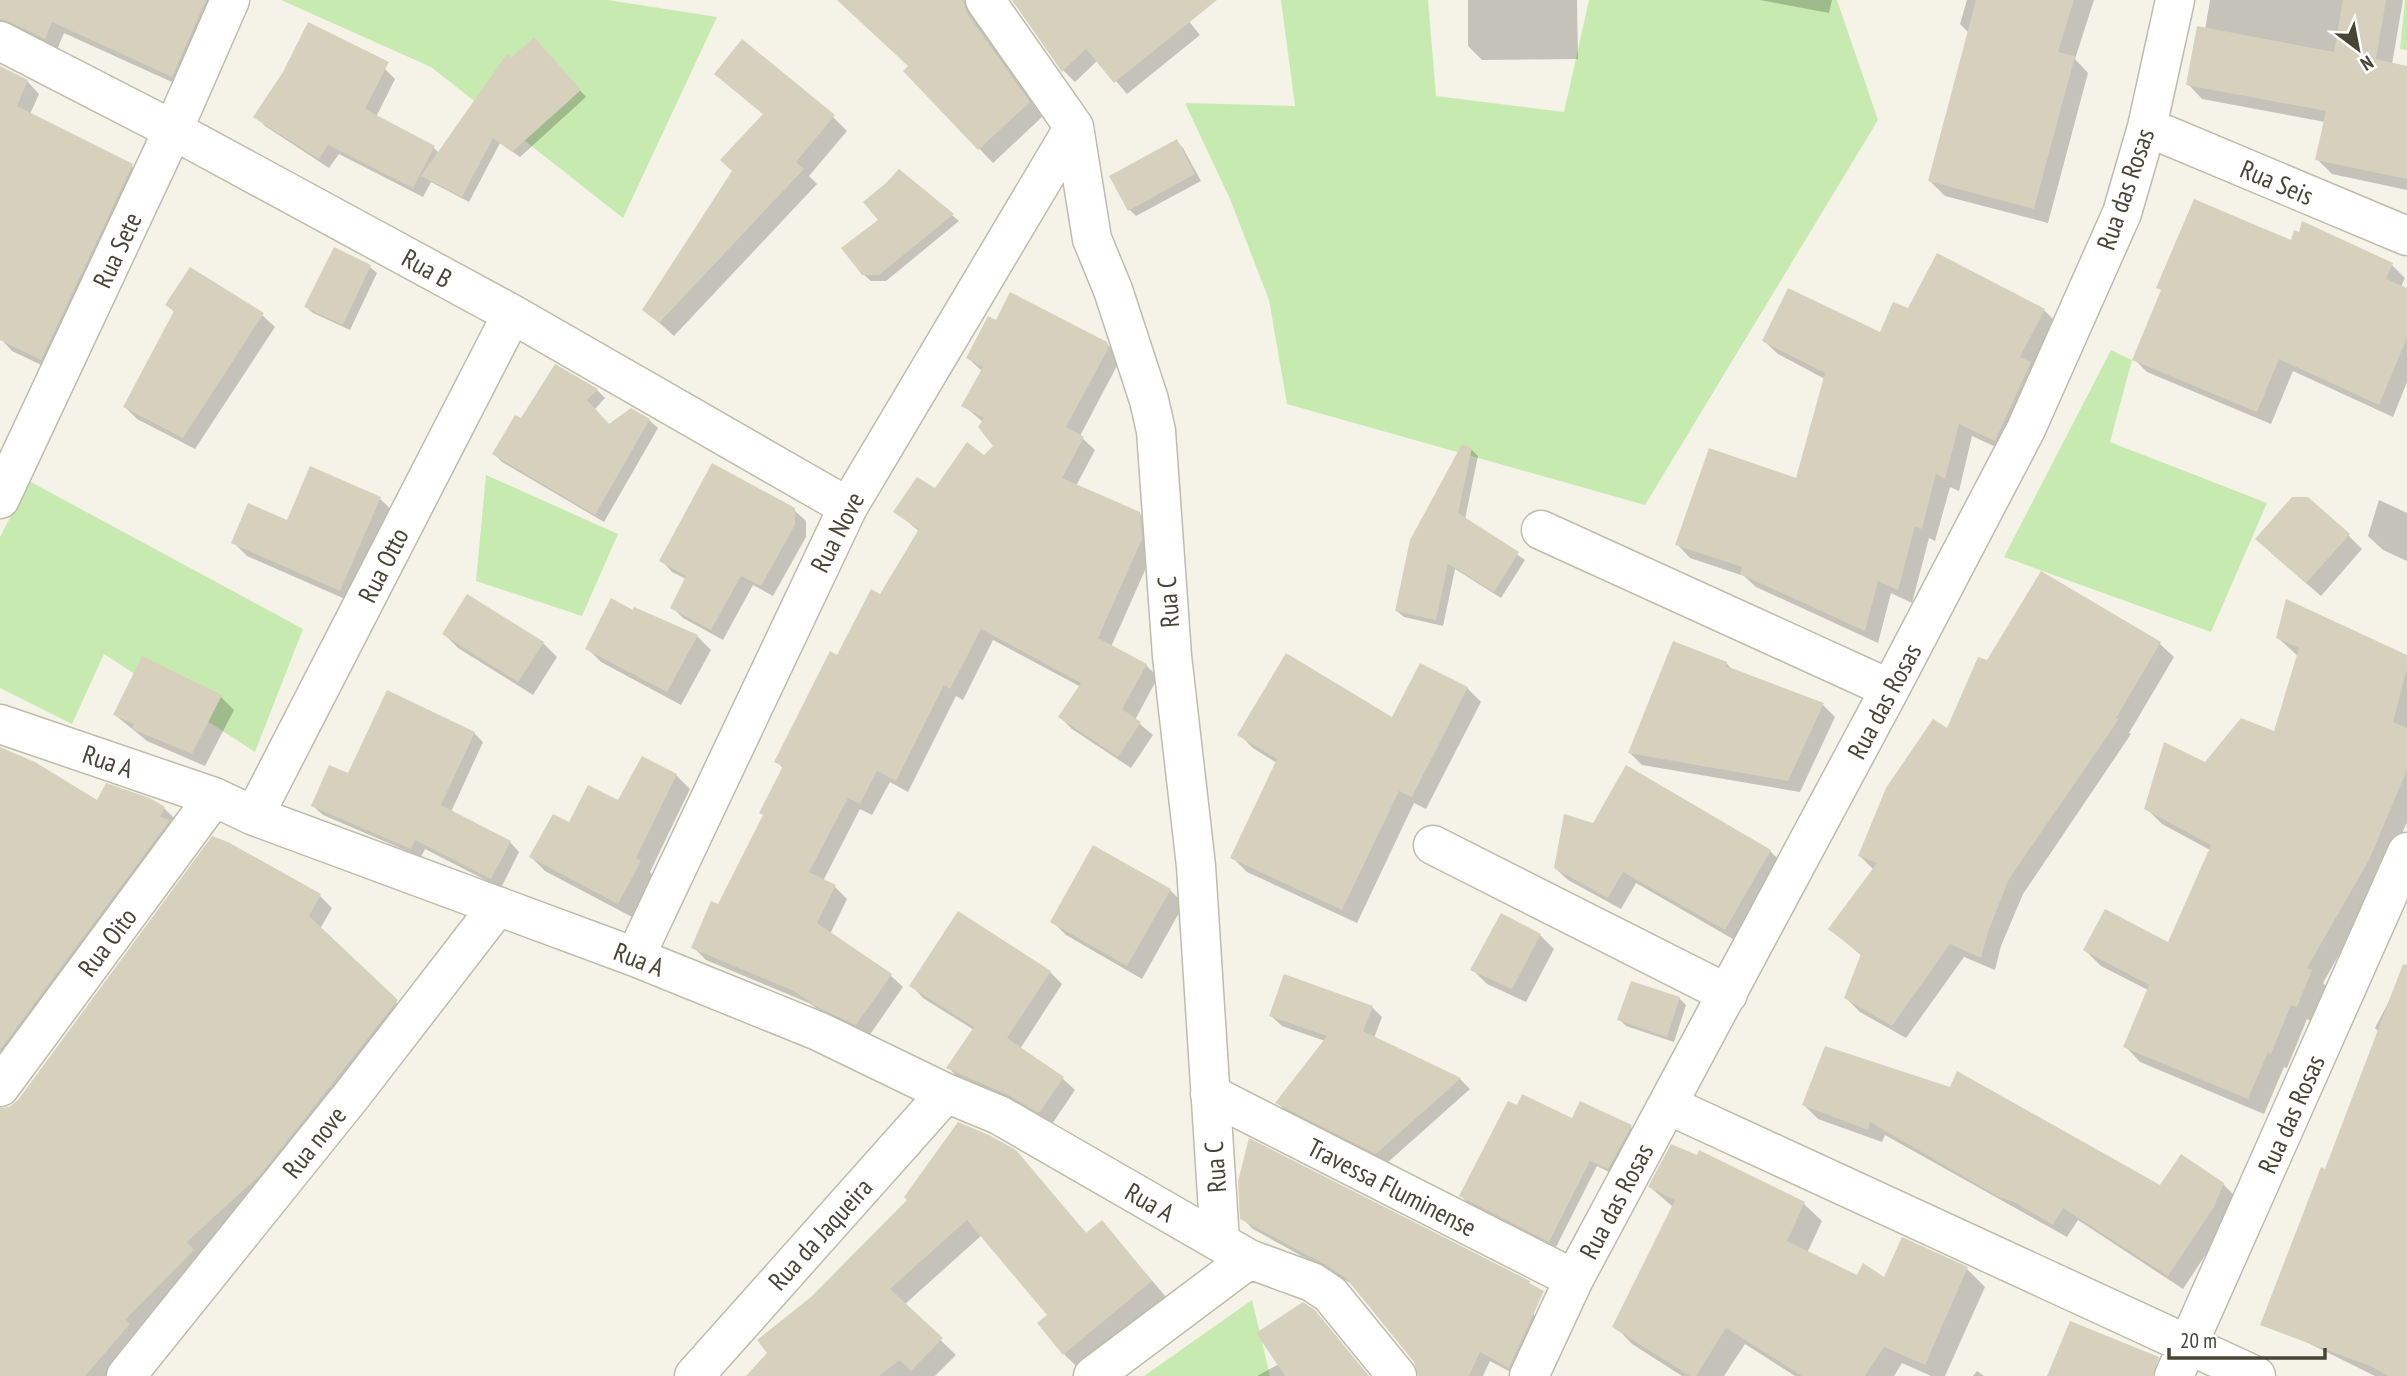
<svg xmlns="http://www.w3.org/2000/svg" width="2407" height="1376" viewBox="0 0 2407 1376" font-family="'PT Sans Narrow',sans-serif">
<rect width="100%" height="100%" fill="#f5f3e8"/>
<path fill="#c7eab0" d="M 281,0 L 608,0 L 717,17 L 623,218 L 431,67 Z
M 1281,0 L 1428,0 L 1436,96 L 1564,112 L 1589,0 L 1837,0 L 1878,120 L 1645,505 L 1287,404 L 1269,300 L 1230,199 L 1185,103 L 1295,106 Z
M 2405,0 L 2407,0 L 2407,50 L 2400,49 Z
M 2111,350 L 2132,360 L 2110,442 L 2267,503 L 2211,632 L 2004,557 Z
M 486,475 L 618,534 L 582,616 L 476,581 Z
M 29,481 L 303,629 L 255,752 L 104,654 L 72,724 L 0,688 L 0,537 Z
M 1252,1300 L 1270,1376 L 1144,1376 Z"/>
<path fill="#0003" d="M 0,0 L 225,0 L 185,88 L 64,33 L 57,50 L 0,36 Z
M 851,0 L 964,0 L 977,13 L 981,28 L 1042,117 L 993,163 L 906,71 L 910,67 Z
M 1012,0 L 1179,0 L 1175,4 L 1200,35 L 1127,94 L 1098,60 L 1075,82 L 1063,70 Z
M 1468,0 L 1577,0 L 1578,59 L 1482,60 L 1468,46 Z
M 1760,0 L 1832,0 L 1829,13 Z
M 1967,0 L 2094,0 L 2075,59 L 2088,73 L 2048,223 L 1945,196 L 1930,181 L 1969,33 L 1960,24 Z
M 2210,0 L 2403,0 L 2392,64 L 2407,67 L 2407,190 L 2332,174 L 2317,159 L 2325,122 L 2202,99 L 2188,84 L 2205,30 Z
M 540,46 L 586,97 L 520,157 L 500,143 L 469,202 L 431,182 L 423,197 L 339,154 L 329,168 L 265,126 L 256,116 L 385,69 L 395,79 L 376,117 L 433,147 L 439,153 L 512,59 Z
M 0,68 L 27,81 L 39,94 L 30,114 L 132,166 L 144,178 L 54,371 L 12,351 L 0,338 Z
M 716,73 L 833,117 L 847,131 L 809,176 L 817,184 L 674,336 L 644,309 L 734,171 L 764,115 Z
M 1176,141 L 1183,148 L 1201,181 L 1136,216 L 1129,209 Z
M 899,171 L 959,221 L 886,281 L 871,281 L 863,274 Z
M 2292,242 L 2392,265 L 2405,278 L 2401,287 L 2407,289 L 2407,382 L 2393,417 L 2293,371 L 2271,424 L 2147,372 L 2134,359 L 2163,292 L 2158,287 Z
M 334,249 L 370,267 L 377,273 L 350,330 L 313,313 L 306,307 Z
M 1937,256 L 2044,310 L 2058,324 L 2009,453 L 1972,436 L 1959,491 L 1950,487 L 1935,541 L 1929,538 L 1912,603 L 1891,593 L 1878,643 L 1756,587 L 1744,576 L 1690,558 L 1677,544 L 1797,480 L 1825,379 L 1778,354 L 1764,341 L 1880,335 L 1909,311 Z
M 167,304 L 262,315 L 275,327 L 195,449 L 137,419 L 125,407 L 175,313 Z
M 996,322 L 1106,343 L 1119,356 L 1120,360 L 1080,436 L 1095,450 L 1076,486 L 1139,513 L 1151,526 L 1153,552 L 1111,647 L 1146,665 L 1158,677 L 1135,720 L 1153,735 L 1131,768 L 1072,729 L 1060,717 L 1081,687 L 993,640 L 963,700 L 956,696 L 908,792 L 890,782 L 872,815 L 860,809 L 823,881 L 835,887 L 847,899 L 830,934 L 890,975 L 903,987 L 869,1036 L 833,1019 L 809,1003 L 706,960 L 694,948 L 718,906 L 765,816 L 784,769 L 776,761 L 838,657 L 881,596 L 920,532 L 896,512 L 935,490 L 984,457 L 995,446 L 983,422 L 964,406 L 982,371 L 968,358 Z
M 597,390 L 605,398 L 595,409 L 610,426 L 649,420 L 658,428 L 604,522 L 502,462 L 494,454 L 521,421 Z
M 1471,449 L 1478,456 L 1465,519 L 1525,560 L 1501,598 L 1455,569 L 1443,626 L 1404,617 L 1397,611 Z
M 311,469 L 380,499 L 395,513 L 354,603 L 247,556 L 233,542 L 288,522 Z
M 2379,500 L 2407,513 L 2407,561 L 2383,550 L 2368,536 Z
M 794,510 L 806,521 L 806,537 L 773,596 L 753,585 L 723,640 L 683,618 L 672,607 L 686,579 L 672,572 L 661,560 Z
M 2348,535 L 2362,549 L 2321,596 L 2271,553 Z
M 2041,573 L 2160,644 L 2174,657 L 2129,733 L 2131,734 L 2023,894 L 2001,946 L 1995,970 L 1964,957 L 1906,1038 L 1860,1012 L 1846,998 L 1862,956 L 1830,929 L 1874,870 L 1860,856 L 1948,731 Z
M 634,612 L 697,636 L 711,650 L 681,705 L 601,662 L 587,648 Z
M 444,634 L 543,643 L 557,657 L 533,695 L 458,648 Z
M 2278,638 L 2407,657 L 2407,822 L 2383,877 L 2323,983 L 2327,987 L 2313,1022 L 2307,1019 L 2287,1068 L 2284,1067 L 2264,1114 L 2140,1062 L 2125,1046 L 2148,990 L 2101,966 L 2085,950 L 2169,945 L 2210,850 L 2162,824 L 2146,808 L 2206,765 L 2276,733 L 2298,656 Z
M 1726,663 L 1735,672 L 1823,705 L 1835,717 L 1800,792 L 1642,765 L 1630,753 Z
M 1467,688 L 1481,702 L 1426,809 L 1414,803 L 1357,923 L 1247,872 L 1233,858 L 1277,763 L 1253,748 L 1239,734 L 1393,719 Z
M 221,697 L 234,710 L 205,766 L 147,741 L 115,715 Z
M 474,733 L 483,742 L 451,812 L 510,842 L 519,852 L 501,888 L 425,849 L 421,857 L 323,815 L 313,806 L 349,775 Z
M 0,749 L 98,802 L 164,808 L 176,820 L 0,1078 Z
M 676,775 L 690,789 L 650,872 L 654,877 L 632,917 L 545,871 L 531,857 L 570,825 Z
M 1594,826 L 1770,851 L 1782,863 L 1738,942 L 1636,883 L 1621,909 L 1568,880 L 1555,868 Z
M 1170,890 L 1184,904 L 1142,979 L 1066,935 L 1052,921 Z
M 320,896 L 332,908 L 320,929 L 408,1014 L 273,1186 L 198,1256 L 205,1263 L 136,1333 L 141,1337 L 107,1376 L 0,1376 L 0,1110 L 9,1109 Z
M 958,913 L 1050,972 L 1062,984 L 1020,1049 L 1063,1079 L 1075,1090 L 1052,1124 L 960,1080 L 949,1068 L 974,1030 L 923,998 L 912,986 Z
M 1540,935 L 1554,949 L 1526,1002 L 1487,984 L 1473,970 Z
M 2401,978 L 2407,981 L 2407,1376 L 2375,1376 L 2284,1331 L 2326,1171 L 2379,1032 L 2375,1028 Z
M 1679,998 L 1686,1005 L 1674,1042 L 1626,1026 L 1619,1019 Z
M 1372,1007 L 1382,1017 L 1374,1038 L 1460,1079 L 1470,1089 L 1387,1163 L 1287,1112 L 1277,1102 L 1325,1041 L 1282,1026 L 1271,1016 Z
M 1951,1090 L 2161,1187 L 2223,1184 L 2237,1198 L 2227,1222 L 2183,1289 L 2078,1220 L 2067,1237 L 1885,1135 L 1882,1142 L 1818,1119 L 1804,1105 Z
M 1631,1127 L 1637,1133 L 1615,1175 L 1597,1166 L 1556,1247 L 1468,1203 L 1461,1196 Z
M 1015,1151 L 1087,1234 L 1102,1222 L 1166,1297 L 1079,1369 L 1064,1354 L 1049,1315 L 982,1235 L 904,1305 L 956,1355 L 935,1376 L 748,1376 Z
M 1650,1187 L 1804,1204 L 1822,1221 L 1807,1253 L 1858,1277 L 1885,1280 L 1967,1269 L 1985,1287 L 1945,1376 L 1931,1376 L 1902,1363 L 1894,1376 L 1795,1376 L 1745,1344 L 1724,1376 L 1682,1376 L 1632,1344 L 1615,1326 L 1673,1207 Z
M 1242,1218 L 1511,1279 L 1542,1327 L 1518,1376 L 1490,1361 L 1483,1376 L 1442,1376 L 1354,1285 L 1253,1229 Z
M 1279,1364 L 1349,1376 L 1257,1376 Z
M 1977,1371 L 1984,1376 L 1973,1376 Z"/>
<path fill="#d7d0bd" d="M 0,0 L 206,0 L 172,77 L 52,22 L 45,39 L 10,22 L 0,19 Z
M 837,0 L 963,0 L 967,13 L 1030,102 L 978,150 L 903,71 L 908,66 Z
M 1012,0 L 1217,0 L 1114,83 L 1086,49 L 1062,72 Z
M 1976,0 L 2074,0 L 2058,52 L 2075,56 L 2034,209 L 1928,181 Z
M 2343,0 L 2386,0 L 2376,59 L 2407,66 L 2407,179 L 2315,160 L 2326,111 L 2186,85 L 2197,26 L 2334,52 Z
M 308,22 L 389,62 L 365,109 L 435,146 L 413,188 L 328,145 L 319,159 L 253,117 L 283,72 Z
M 534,37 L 581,90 L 512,152 L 493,138 L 462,197 L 421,176 L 507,54 L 512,57 Z
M 742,39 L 835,115 L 796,162 L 804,169 L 659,323 L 642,310 L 732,171 L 720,160 L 763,114 L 714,74 Z
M 0,66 L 28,80 L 17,106 L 133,164 L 41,360 L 0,340 Z
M 1177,139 L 1195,174 L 1128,211 L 1109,176 Z
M 899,169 L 954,214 L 879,275 L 862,275 L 841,248 L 878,220 L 863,202 L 886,183 Z
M 2194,199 L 2291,240 L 2294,230 L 2299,232 L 2302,221 L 2393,263 L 2386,279 L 2407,288 L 2407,338 L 2379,405 L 2279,359 L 2257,412 L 2132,360 L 2161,290 L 2156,288 Z
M 334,247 L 371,265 L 343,325 L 304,307 Z
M 1937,253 L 2045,309 L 2020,357 L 2031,362 L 1995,441 L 1959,424 L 1945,479 L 1936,474 L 1922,529 L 1915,526 L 1898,590 L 1878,581 L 1865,631 L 1740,574 L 1742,567 L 1675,545 L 1709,448 L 1796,478 L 1825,373 L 1762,341 L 1788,288 L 1880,332 L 1893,302 L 1908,308 Z
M 190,267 L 264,313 L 183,438 L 123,407 L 174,311 L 165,305 Z
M 1010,292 L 1107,342 L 1109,347 L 1066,427 L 1084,437 L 1062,478 L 1140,512 L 1142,539 L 1098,638 L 1147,664 L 1122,709 L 1141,722 L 1118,757 L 1058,717 L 1081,683 L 981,629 L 950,689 L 944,685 L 896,781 L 877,771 L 860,804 L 848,798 L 809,872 L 836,885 L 817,923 L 892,974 L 856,1025 L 819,1008 L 794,991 L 691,948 L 711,901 L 718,904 L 763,815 L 759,813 L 783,766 L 774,762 L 830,651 L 837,655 L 871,589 L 880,594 L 919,529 L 893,512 L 917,477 L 935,488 L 967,442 L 984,455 L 993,446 L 978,427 L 984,418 L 961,406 L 983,367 L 966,358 L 988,316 L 996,320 Z
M 555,364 L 598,389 L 587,400 L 609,424 L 631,408 L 650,419 L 595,515 L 492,454 L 515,415 L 521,418 Z
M 1462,444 L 1472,448 L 1458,513 L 1519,552 L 1494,592 L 1448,564 L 1436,620 L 1395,611 L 1410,540 Z
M 712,463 L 795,508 L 795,525 L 761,586 L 741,576 L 711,630 L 670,608 L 686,576 L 659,561 Z
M 310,466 L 381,497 L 340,591 L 231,543 L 248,503 L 287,520 Z
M 2292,497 L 2308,497 L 2350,534 L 2306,583 L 2255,539 Z
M 2041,571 L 2161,642 L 2116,718 L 2119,719 L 2009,879 L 1988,932 L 1981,958 L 1950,944 L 1892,1026 L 1844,998 L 1861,954 L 1828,929 L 1877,863 L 1858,856 L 1886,788 L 1933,719 L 1947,728 L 1978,657 L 1987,660 Z
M 467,594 L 544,642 L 518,682 L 442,634 Z
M 611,598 L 633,610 L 634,607 L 698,635 L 667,692 L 585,649 Z
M 2286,599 L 2407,655 L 2407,667 L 2393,722 L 2407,728 L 2407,770 L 2369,860 L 2307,968 L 2312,970 L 2297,1007 L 2291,1005 L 2271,1054 L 2268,1052 L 2248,1099 L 2123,1047 L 2149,985 L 2083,950 L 2105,909 L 2168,942 L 2211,845 L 2144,809 L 2164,742 L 2205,762 L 2241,718 L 2274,731 L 2299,648 L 2276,638 Z
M 1673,641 L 1727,662 L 1726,666 L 1824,703 L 1788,781 L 1628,753 Z
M 1286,653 L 1392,717 L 1420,663 L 1468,687 L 1412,797 L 1399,791 L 1342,910 L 1230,858 L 1277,759 L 1237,735 Z
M 142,656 L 222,695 L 192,754 L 132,729 L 134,724 L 113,715 Z
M 387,690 L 475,732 L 441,805 L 511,841 L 491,879 L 415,840 L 411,849 L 311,806 L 329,765 L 348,773 Z
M 0,747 L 35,762 L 97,800 L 106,783 L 150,798 L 165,807 L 160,817 L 170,820 L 0,1050 Z
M 642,756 L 677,774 L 636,858 L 641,861 L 618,904 L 529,857 L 553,814 L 569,822 L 588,785 L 618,800 Z
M 1626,765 L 1771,850 L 1725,930 L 1623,872 L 1608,898 L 1554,868 L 1564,814 L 1593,823 Z
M 212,836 L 228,842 L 321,894 L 309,916 L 398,1000 L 261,1174 L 187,1242 L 194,1250 L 125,1320 L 130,1324 L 85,1376 L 0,1376 L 0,1108 L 9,1107 L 18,1100 Z
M 1093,845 L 1171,889 L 1127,966 L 1050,922 Z
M 958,911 L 1051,971 L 1007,1038 L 1064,1077 L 1039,1113 L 1008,1095 L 946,1068 L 974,1027 L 909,986 Z
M 1501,913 L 1541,934 L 1512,989 L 1470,970 Z
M 2403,964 L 2407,965 L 2407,1376 L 2389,1376 L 2370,1366 L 2260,1325 L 2321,1167 L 2325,1169 Z
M 1284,974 L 1373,1006 L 1363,1031 L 1461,1078 L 1376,1154 L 1275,1103 L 1327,1036 L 1269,1016 Z
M 1631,981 L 1680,997 L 1667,1037 L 1617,1020 Z
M 1825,1046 L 1950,1087 L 1957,1071 L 2160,1185 L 2181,1154 L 2224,1183 L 2214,1207 L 2168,1276 L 2063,1208 L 2053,1225 L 2014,1202 L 1999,1197 L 1870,1122 L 1868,1130 L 1802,1105 Z
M 1522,1094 L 1572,1118 L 1580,1101 L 1632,1125 L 1608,1169 L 1590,1161 L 1549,1242 L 1459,1196 L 1508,1101 L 1517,1105 Z
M 958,1122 L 989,1135 L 1016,1150 L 1086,1233 L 1102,1220 L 1152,1281 L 1063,1355 L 1037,1323 L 1047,1315 L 967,1220 L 890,1289 L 943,1338 L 911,1371 L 900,1360 L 879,1376 L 746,1376 L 767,1353 L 757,1340 L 811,1297 L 907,1200 L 904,1197 Z
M 1249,1138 L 1530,1281 L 1529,1283 L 1544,1291 L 1509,1368 L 1480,1352 L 1469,1376 L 1418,1376 L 1414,1362 L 1346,1278 L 1324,1264 L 1240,1219 L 1238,1181 Z
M 1671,1144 L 1697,1155 L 1699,1150 L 1805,1202 L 1787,1241 L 1857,1275 L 1863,1263 L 1884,1277 L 1902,1237 L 1968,1267 L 1925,1365 L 1884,1347 L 1865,1376 L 1802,1376 L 1726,1328 L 1696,1376 L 1690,1376 L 1612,1327 L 1675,1200 L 1648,1187 Z
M 1303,1302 L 1315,1310 L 1369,1376 L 1285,1376 L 1256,1333 Z
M 2070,1321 L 2159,1357 L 2153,1376 L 2047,1376 Z"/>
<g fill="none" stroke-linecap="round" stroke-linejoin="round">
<g stroke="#c0bcaa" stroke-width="41">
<path id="minor" d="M 985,0 L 1074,127 L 1092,239 L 1113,290 L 1149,400 L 1156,431 L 1172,656 L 1196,866 L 1220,1242
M 0,41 L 173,130 L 512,314 L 848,507
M 2147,127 L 2407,236
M 0,499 L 173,130 L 230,0
M 1541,530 L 1890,689
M 0,724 L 214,797 L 254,816 L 635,957 L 818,1031 L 946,1093 L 999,1115 L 1249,1259 L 1312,1282 L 1330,1294 L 1397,1376
M 254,816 L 512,314
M 1433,845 L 1728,994
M 635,957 L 848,507 L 1074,127
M 0,1087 L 214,797
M 1210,1094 L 1574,1279
M 1668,1105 L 2256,1376
M 126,1376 L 352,1095 L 498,906
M 694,1376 L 946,1093
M 1093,1376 L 1249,1259
M 1529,1376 L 1574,1279 L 1890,689 L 2026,429 L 2122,213 L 2147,127 L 2175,0
M 2174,1376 L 2407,852"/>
</g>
<use href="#minor" stroke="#fff" stroke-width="38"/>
</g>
<g text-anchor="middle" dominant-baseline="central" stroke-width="5" stroke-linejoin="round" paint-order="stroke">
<g font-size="26" fill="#484436" stroke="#fff">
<text transform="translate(2277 182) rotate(23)">Rua Seis</text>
<text transform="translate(2125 189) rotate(-71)">Rua das Rosas</text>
<text transform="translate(117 250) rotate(-65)">Rua Sete</text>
<text transform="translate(427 268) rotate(29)">Rua B</text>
<text transform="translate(837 532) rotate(-63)">Rua Nove</text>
<text transform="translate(383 565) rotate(-63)">Rua Otto</text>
<text transform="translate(1168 602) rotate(-94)">Rua C</text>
<text transform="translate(1884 701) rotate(-62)">Rua das Rosas</text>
<text transform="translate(108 761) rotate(19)">Rua A</text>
<text transform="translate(107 942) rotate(-53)">Rua Oito</text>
<text transform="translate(639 959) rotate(21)">Rua A</text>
<text transform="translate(2291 1114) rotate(-66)">Rua das Rosas</text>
<text transform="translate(314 1142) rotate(-51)">Rua nove</text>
<text transform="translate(1215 1167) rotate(-94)">Rua C</text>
<text transform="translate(1392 1187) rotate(27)">Travessa Fluminense</text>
<text transform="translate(1616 1201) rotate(-62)">Rua das Rosas</text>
<text transform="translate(1150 1202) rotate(30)">Rua A</text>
<text transform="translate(820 1234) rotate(-48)">Rua da Jaqueira</text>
</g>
</g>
<g transform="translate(2358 49) rotate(148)" stroke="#ffffff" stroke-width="5" paint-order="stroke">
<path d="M0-5L12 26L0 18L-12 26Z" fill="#484436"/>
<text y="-10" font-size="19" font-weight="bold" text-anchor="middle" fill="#484436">N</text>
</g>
<path d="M2169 1348v10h156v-10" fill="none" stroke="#484436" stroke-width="3.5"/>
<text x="2180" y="1348" font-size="21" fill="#484436" stroke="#ffffff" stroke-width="5" paint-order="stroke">20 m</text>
</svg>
